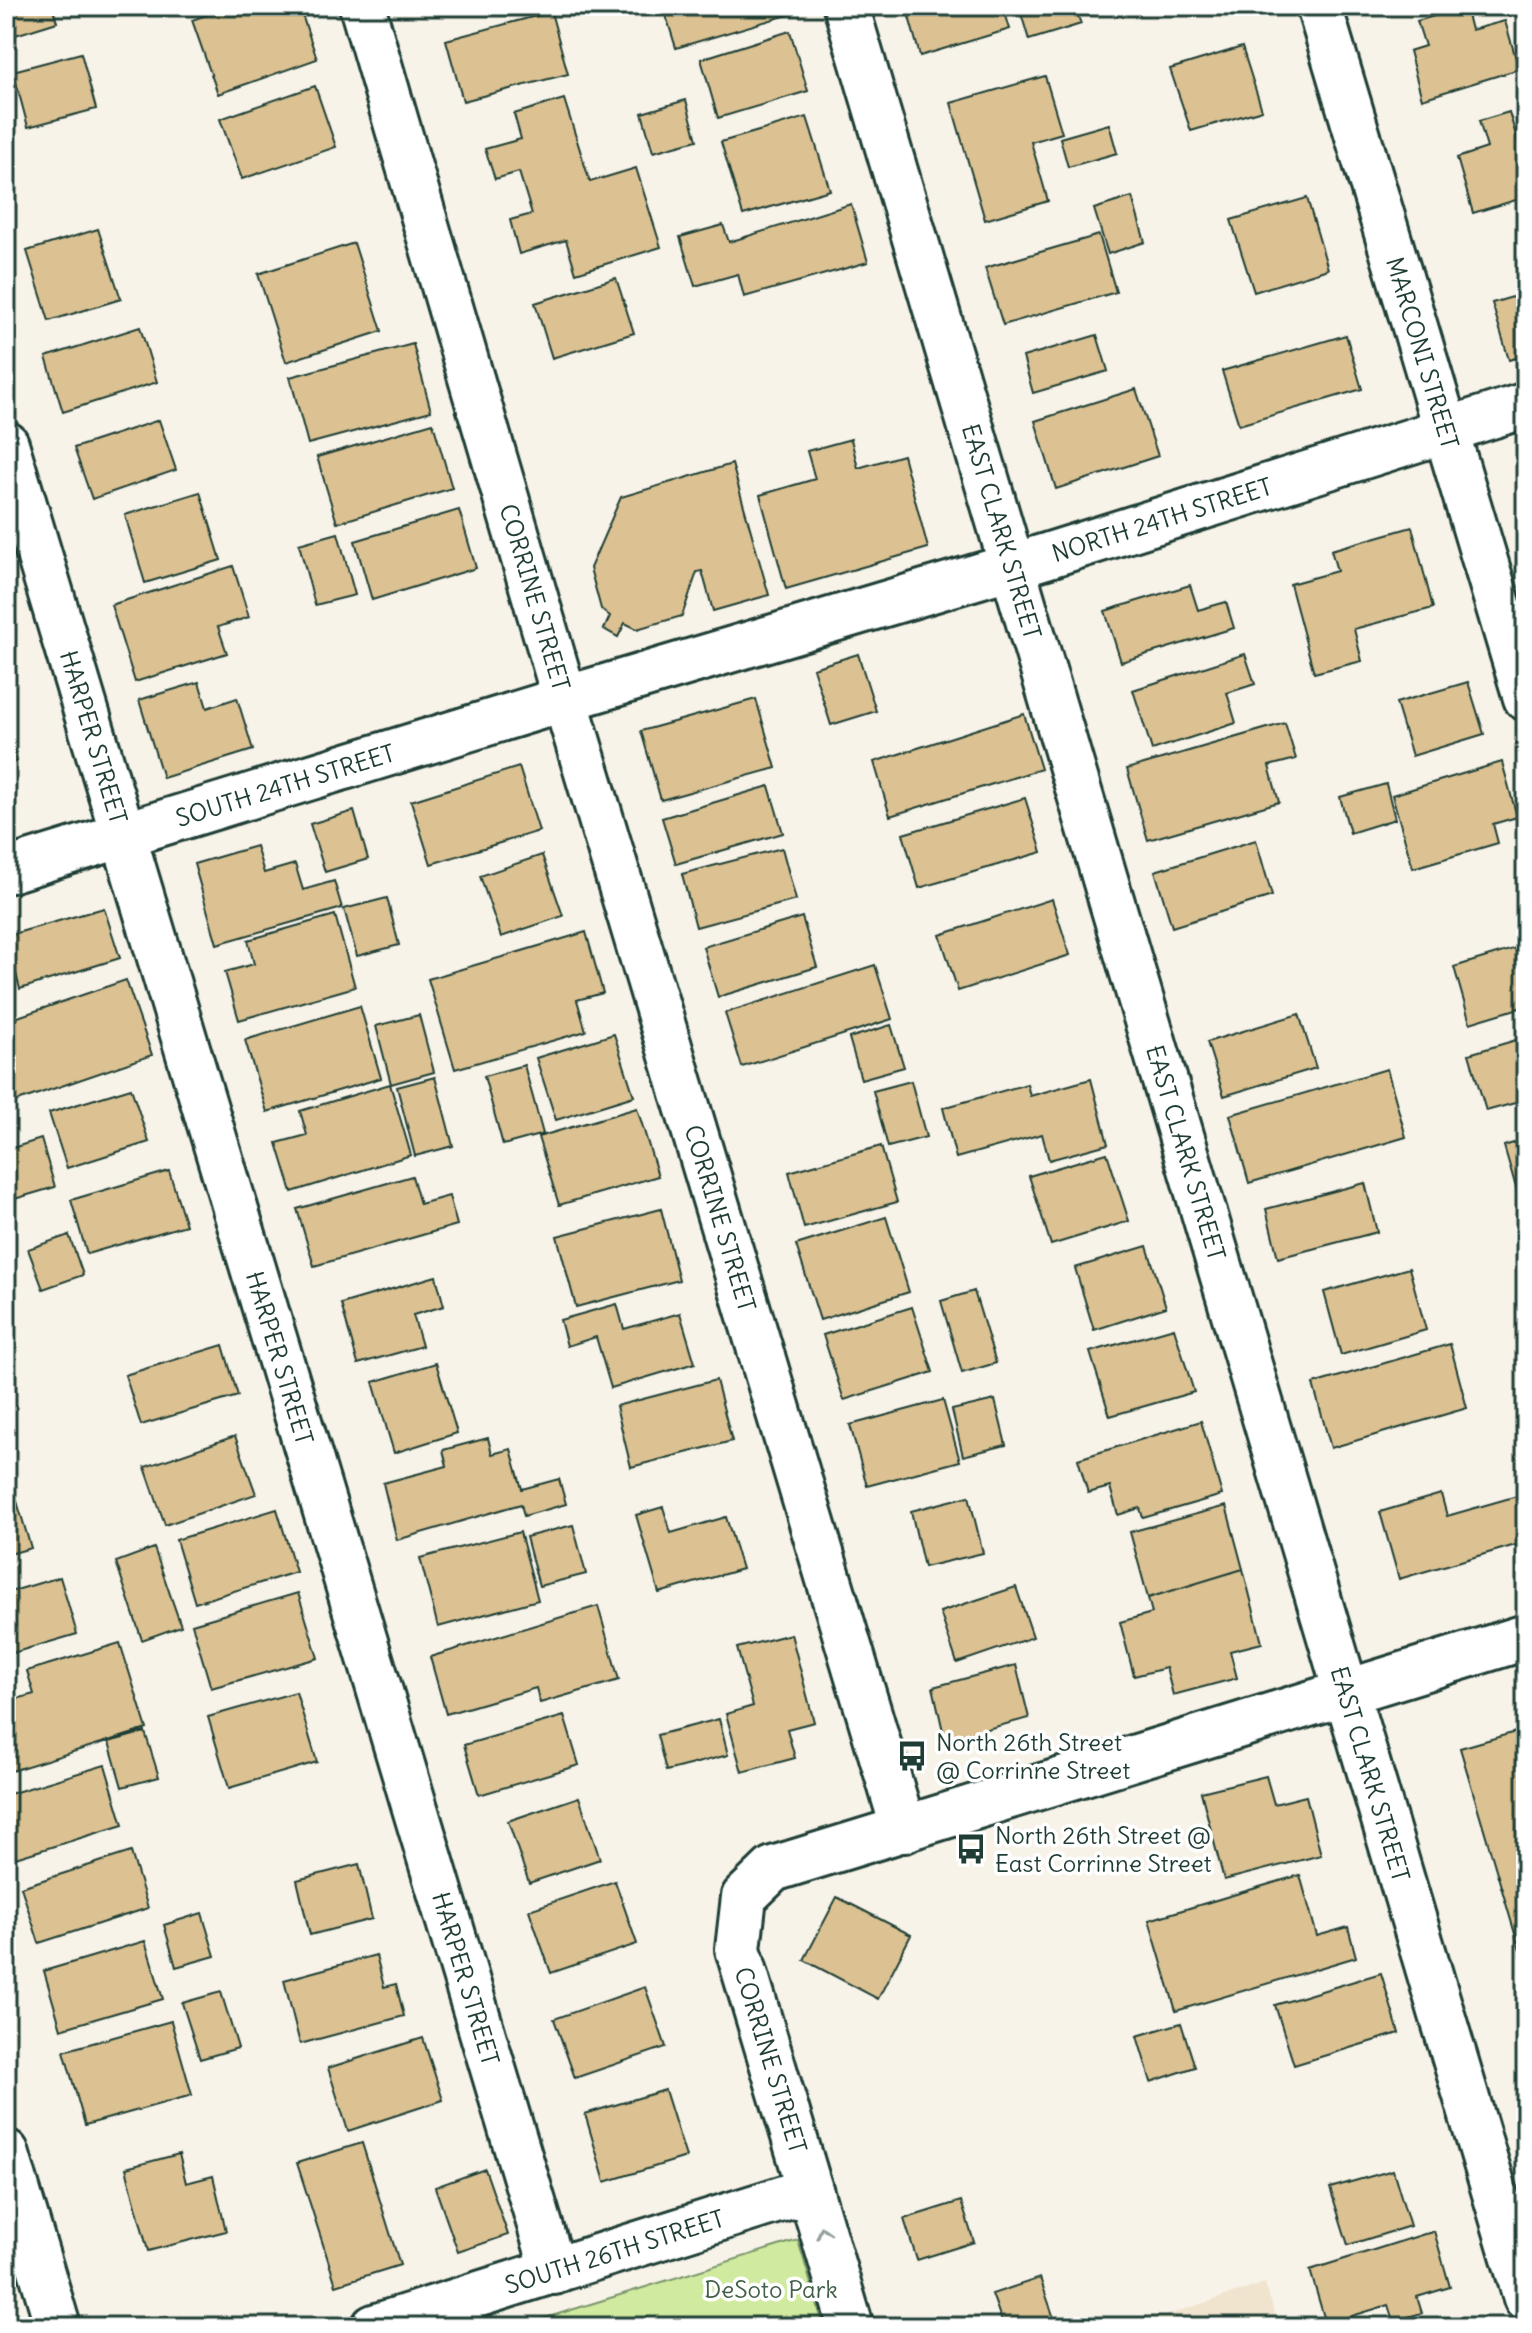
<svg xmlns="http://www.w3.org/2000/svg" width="1532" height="2333" viewBox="0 0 1532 2333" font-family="Delius,sans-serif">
<rect width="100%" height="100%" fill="#f8f3e9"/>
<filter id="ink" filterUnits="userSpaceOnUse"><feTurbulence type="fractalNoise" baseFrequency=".0125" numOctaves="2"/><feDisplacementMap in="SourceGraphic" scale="16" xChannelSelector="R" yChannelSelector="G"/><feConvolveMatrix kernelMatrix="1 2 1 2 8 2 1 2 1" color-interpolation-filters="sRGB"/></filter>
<g filter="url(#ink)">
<path fill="#f0e4cf" d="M 1265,2283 L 1279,2327 L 1130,2327 L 1131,2327 Z"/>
<path fill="#d0ea9f" stroke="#78946a" stroke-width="2" d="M 798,2240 L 824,2327 L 516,2327 Z"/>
<path fill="#dcc292" stroke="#1f3d34" stroke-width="2" d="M 6,6 L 52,6 L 57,22 L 6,38 Z
M 231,6 L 299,6 L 317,59 L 218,94 L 192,20 Z
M 663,6 L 789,6 L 791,14 L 676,48 Z
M 906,6 L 1003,6 L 1010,29 L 920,56 Z
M 1033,6 L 1074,6 L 1081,24 L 1029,40 L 1020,10 Z
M 1465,7 L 1471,30 L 1505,21 L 1519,69 L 1422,99 L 1409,51 L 1425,46 L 1417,21 Z
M 551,12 L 568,74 L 463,101 L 446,40 Z
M 790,31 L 808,91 L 718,118 L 701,59 Z
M 1242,47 L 1262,110 L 1191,131 L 1170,69 Z
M 81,53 L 96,109 L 28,127 L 13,71 Z
M 1045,76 L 1062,133 L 1031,142 L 1048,201 L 985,220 L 951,103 Z
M 315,86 L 336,147 L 242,179 L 220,119 Z
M 564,99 L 590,182 L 636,168 L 661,247 L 576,273 L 566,240 L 519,254 L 510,220 L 532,214 L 519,172 L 495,179 L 485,149 L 521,139 L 514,114 Z
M 686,100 L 697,140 L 653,152 L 642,113 Z
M 1509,112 L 1526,169 L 1526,197 L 1473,213 L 1457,158 L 1487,148 L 1479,121 Z
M 807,117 L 830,190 L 743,215 L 721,142 Z
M 1109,124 L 1117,153 L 1068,167 L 1060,138 Z
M 1132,197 L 1145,242 L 1108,254 L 1094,209 Z
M 1307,198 L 1328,269 L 1254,292 L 1231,220 Z
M 851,204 L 868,262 L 744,297 L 738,274 L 695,286 L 680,237 L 723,225 L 729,242 Z
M 98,229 L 121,299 L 49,321 L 27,251 Z
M 1099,235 L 1116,292 L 1003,325 L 985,268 Z
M 354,243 L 382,331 L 286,362 L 258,274 Z
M 616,278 L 634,333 L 552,358 L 535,303 Z
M 1526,293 L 1526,355 L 1509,360 L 1492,303 Z
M 140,327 L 157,382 L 63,412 L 46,357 Z
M 1097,335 L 1108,371 L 1033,393 L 1023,357 Z
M 1346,335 L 1362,389 L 1239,425 L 1222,371 Z
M 413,344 L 431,411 L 308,444 L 290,377 Z
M 1136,389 L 1158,456 L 1056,489 L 1035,421 Z
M 159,420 L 176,470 L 92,499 L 74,448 Z
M 433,423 L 452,488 L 337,523 L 317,457 Z
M 851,439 L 858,468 L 903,455 L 928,548 L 786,589 L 760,495 L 815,479 L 807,451 Z
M 732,464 L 769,595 L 713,611 L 702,571 L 697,572 L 682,616 L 637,629 L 625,623 L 618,637 L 604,629 L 610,616 L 601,609 L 590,568 L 621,497 Z
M 200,492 L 221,560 L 145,583 L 125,515 Z
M 459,510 L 476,568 L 372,600 L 355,541 Z
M 1412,527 L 1433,608 L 1354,629 L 1362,661 L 1314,673 L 1290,584 L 1337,571 L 1331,550 Z
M 338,533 L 355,595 L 315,605 L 299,544 Z
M 233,566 L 249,617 L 218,627 L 227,653 L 135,682 L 111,605 Z
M 1190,585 L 1198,610 L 1226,602 L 1234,628 L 1121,662 L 1105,611 Z
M 858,654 L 876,711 L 831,725 L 813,668 Z
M 1245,654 L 1255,684 L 1227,693 L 1236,723 L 1152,750 L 1133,690 Z
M 199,682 L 207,708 L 237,698 L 253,750 L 163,778 L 139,700 Z
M 1468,682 L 1484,734 L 1412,756 L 1396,703 Z
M 756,699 L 776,768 L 661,800 L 641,731 Z
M 1024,714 L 1041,769 L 890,816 L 874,762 Z
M 1285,723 L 1296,759 L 1269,766 L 1279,802 L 1148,840 L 1127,769 Z
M 6,725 L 17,761 L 6,765 Z
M 1502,762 L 1517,817 L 1493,824 L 1498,843 L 1413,868 L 1392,795 Z
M 519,767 L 539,831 L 431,864 L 411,801 Z
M 1386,784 L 1395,819 L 1350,833 L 1340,797 Z
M 769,786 L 783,833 L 676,864 L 662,818 Z
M 1025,798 L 1042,852 L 919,888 L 903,834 Z
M 354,811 L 368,859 L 325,872 L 310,824 Z
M 1256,840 L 1272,896 L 1172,927 L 1155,871 Z
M 256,846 L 264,873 L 295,864 L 303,890 L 334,881 L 342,908 L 217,944 L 194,864 Z
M 782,848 L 796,900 L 696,927 L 682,874 Z
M 542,855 L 563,916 L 501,937 L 480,876 Z
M 387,898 L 399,945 L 357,956 L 344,909 Z
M 1052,899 L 1070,955 L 958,991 L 940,935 Z
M 104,908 L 120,958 L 20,989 L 6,936 Z
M 335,915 L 355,987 L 239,1020 L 225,972 L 254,964 L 248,940 Z
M 802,917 L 817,967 L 718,997 L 703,947 Z
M 586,932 L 603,993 L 577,1000 L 586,1031 L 455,1069 L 428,979 Z
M 1526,945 L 1526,1006 L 1470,1023 L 1454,967 Z
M 875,965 L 892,1019 L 742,1067 L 725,1013 Z
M 126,980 L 152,1055 L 6,1105 L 6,1021 Z
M 360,1006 L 381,1078 L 267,1112 L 245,1040 Z
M 1299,1014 L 1316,1068 L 1224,1096 L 1207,1042 Z
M 419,1015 L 434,1072 L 391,1084 L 376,1026 Z
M 891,1025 L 904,1067 L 861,1079 L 849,1038 Z
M 614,1034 L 634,1096 L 556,1120 L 536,1058 Z
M 1526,1037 L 1526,1100 L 1486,1111 L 1469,1054 Z
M 524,1065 L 543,1134 L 503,1145 L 484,1076 Z
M 1387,1069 L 1406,1137 L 1249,1183 L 1230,1115 Z
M 435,1077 L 453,1146 L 415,1156 L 397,1087 Z
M 1091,1079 L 1108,1144 L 1049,1160 L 1042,1134 L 956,1158 L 943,1108 L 1027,1084 L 1030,1096 Z
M 911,1081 L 926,1137 L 888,1147 L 873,1091 Z
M 390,1084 L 411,1155 L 292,1192 L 277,1143 L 307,1135 L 300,1111 Z
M 131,1088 L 149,1142 L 67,1168 L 49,1113 Z
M 637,1108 L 658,1176 L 559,1205 L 538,1137 Z
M 41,1139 L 55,1187 L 11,1200 L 6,1185 L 6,1150 Z
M 1526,1139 L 1526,1196 L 1519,1198 L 1504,1146 Z
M 881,1146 L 897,1202 L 804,1228 L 789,1172 Z
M 1107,1153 L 1129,1221 L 1051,1245 L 1029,1176 Z
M 169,1171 L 186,1225 L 87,1254 L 71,1200 Z
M 412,1176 L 420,1204 L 449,1196 L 457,1225 L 314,1266 L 297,1209 Z
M 1365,1183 L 1377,1232 L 1278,1258 L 1266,1209 Z
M 661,1209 L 679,1280 L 576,1307 L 557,1236 Z
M 886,1217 L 909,1292 L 820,1320 L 796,1245 Z
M 69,1235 L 83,1275 L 43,1289 L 28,1249 Z
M 1147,1246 L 1166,1307 L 1094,1330 L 1075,1268 Z
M 1409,1268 L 1426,1330 L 1341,1355 L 1324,1292 Z
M 436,1276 L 444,1306 L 413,1315 L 422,1346 L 358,1364 L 341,1304 Z
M 974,1291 L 996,1363 L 962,1373 L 941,1301 Z
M 617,1304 L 624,1329 L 680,1313 L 695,1363 L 611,1388 L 596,1337 L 567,1346 L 560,1320 Z
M 912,1307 L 933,1372 L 844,1400 L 823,1335 Z
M 1174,1328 L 1194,1392 L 1110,1416 L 1090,1352 Z
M 1450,1344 L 1467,1408 L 1331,1448 L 1313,1384 Z
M 223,1345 L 238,1396 L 141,1425 L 125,1375 Z
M 436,1363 L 457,1433 L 394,1453 L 373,1382 Z
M 716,1380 L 732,1441 L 631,1467 L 616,1406 Z
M 943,1400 L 960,1461 L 867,1486 L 850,1425 Z
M 995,1400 L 1006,1445 L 963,1456 L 952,1410 Z
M 1201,1421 L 1222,1495 L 1143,1518 L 1140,1508 L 1118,1515 L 1110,1487 L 1088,1493 L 1078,1459 Z
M 235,1436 L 256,1494 L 165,1525 L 145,1467 Z
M 488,1438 L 492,1454 L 511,1449 L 522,1489 L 559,1479 L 566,1504 L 524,1516 L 521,1504 L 397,1540 L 383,1483 L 447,1466 L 443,1450 Z
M 1441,1494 L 1447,1516 L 1517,1496 L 1526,1542 L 1399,1579 L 1380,1512 Z
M 969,1496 L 983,1553 L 924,1567 L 911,1511 Z
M 16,1498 L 31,1548 L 6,1555 L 6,1501 Z
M 1226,1506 L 1243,1569 L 1148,1598 L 1130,1532 Z
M 663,1507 L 671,1533 L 726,1517 L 742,1569 L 659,1593 L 636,1515 Z
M 277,1509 L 296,1572 L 195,1603 L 176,1540 Z
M 573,1525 L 586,1574 L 539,1586 L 526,1537 Z
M 520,1532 L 538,1600 L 438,1627 L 420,1558 Z
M 154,1548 L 181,1626 L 142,1640 L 116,1562 Z
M 1243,1569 L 1262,1643 L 1230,1651 L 1237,1678 L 1173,1695 L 1166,1668 L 1134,1676 L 1120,1622 L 1152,1613 L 1148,1598 Z
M 60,1577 L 77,1634 L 6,1655 L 6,1593 Z
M 1016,1587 L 1033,1637 L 957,1663 L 940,1612 Z
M 298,1593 L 318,1658 L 211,1688 L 192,1624 Z
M 598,1606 L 619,1680 L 540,1703 L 536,1688 L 446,1714 L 430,1657 Z
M 791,1634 L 814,1722 L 787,1729 L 795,1758 L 742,1772 L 726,1714 L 753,1706 L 737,1648 Z
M 120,1643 L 147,1729 L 8,1772 L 6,1702 L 34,1694 L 27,1671 Z
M 1016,1665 L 1029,1718 L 945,1740 L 933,1687 Z
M 296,1692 L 317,1762 L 229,1788 L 208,1717 Z
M 564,1716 L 579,1765 L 479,1795 L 464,1745 Z
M 719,1719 L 728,1755 L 666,1771 L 657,1735 Z
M 1526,1729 L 1526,1971 L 1460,1748 Z
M 145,1732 L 159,1777 L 122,1787 L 109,1742 Z
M 105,1765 L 123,1825 L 12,1859 L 6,1838 L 6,1795 Z
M 1266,1776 L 1274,1804 L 1306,1796 L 1321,1855 L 1224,1880 L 1201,1792 Z
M 579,1797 L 600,1859 L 529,1883 L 508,1821 Z
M 131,1852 L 148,1908 L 39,1943 L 21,1887 Z
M 359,1864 L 372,1919 L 310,1935 L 297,1880 Z
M 1300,1875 L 1317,1936 L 1348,1927 L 1356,1957 L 1176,2011 L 1149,1920 Z
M 615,1881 L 637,1944 L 551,1973 L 529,1910 Z
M 837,1897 L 911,1935 L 878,1999 L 804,1960 Z
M 202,1913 L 215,1956 L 176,1967 L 164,1925 Z
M 145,1941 L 163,1999 L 61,2029 L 44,1971 Z
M 376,1955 L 384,1987 L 396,1984 L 404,2016 L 300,2044 L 284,1980 Z
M 1381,1973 L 1399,2033 L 1294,2065 L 1275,2005 Z
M 645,1987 L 666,2047 L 575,2078 L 554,2019 Z
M 221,1992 L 238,2048 L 200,2059 L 182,2003 Z
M 171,2021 L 192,2095 L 85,2125 L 64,2051 Z
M 1181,2023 L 1195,2067 L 1151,2082 L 1137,2036 Z
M 423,2038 L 443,2100 L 348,2131 L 328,2068 Z
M 665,2090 L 686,2157 L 605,2182 L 585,2114 Z
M 362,2143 L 400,2265 L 336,2285 L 297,2163 Z
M 179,2154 L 186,2183 L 213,2176 L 226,2231 L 148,2251 L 126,2168 Z
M 485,2169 L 508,2235 L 458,2252 L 435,2187 Z
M 1393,2170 L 1410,2226 L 1348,2245 L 1330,2188 Z
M 961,2201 L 974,2242 L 917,2260 L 904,2219 Z
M 1434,2231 L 1450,2287 L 1417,2297 L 1422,2313 L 1393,2321 L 1388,2305 L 1326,2324 L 1310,2270 Z
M 1040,2278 L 1056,2324 L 1004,2327 L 992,2294 Z"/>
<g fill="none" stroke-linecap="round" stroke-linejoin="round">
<g stroke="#1f3d34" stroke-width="50">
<g id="minor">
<path id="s1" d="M 362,6 L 565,699 L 904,1830"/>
<path id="s2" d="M 846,6 L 1526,2298"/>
<path id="s3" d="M 1319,6 L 1526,698"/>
<path id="s4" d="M 6,444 L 554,2272"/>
<path id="s5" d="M 6,871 L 565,699 L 1046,556 L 1526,405"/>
<path d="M 6,2152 L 58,2327"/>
<path id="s6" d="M 374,2327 L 810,2190"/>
<path d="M 851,2327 L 738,1949 L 744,1897 L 773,1869 L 1526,1637"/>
</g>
</g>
<use href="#minor" stroke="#fff" stroke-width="44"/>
</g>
<defs><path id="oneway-chevron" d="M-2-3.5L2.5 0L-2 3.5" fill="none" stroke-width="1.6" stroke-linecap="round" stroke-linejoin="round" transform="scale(2)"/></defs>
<use stroke="#8f9e9a" href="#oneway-chevron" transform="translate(823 2232) rotate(-107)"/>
</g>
<defs>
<g id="bus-bare" transform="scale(2.4)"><path d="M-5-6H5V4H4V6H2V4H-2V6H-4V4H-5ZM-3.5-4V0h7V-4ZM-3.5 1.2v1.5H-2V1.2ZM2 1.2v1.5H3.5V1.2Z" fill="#1f3d34" stroke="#fff" stroke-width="2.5" paint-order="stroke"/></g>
</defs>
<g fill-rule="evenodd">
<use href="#bus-bare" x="912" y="1756"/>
<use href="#bus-bare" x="971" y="1849"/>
</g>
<g text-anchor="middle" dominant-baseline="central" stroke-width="7" stroke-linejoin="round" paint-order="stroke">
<g font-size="24" fill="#1f3d34" stroke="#fff">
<text stroke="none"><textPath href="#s3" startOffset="362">MARCONI STREET</textPath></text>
<text stroke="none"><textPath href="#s5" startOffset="1208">NORTH 24TH STREET</textPath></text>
<text stroke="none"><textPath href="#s2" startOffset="548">EAST CLARK STREET</textPath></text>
<text stroke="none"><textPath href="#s1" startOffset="616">CORRINE STREET</textPath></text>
<text stroke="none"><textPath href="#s4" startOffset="306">HARPER STREET</textPath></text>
<text stroke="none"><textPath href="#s5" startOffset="292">SOUTH 24TH STREET</textPath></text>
<text stroke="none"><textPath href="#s2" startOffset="1196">EAST CLARK STREET</textPath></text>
<text stroke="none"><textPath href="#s1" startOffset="1264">CORRINE STREET</textPath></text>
<text stroke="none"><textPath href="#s4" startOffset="954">HARPER STREET</textPath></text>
<text stroke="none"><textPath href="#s2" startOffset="1844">EAST CLARK STREET</textPath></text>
<text stroke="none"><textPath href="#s4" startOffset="1602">HARPER STREET</textPath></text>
<text transform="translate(771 2060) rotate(73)">CORRINE STREET</text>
<text stroke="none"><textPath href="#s6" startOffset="252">SOUTH 26TH STREET</textPath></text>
</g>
<g font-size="24" fill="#1f3d34" stroke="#fff" text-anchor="start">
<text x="936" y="1742">North 26th Street<tspan x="936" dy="28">@ Corrinne Street</tspan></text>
<text x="995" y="1835">North 26th Street @<tspan x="995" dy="28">East Corrinne Street</tspan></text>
</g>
<g font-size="24" fill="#426049" stroke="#fff">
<text x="771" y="2289">DeSoto Park</text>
</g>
</g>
<rect width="1532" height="2333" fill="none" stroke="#fff" stroke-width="32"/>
<rect x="16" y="16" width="1500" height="2301" fill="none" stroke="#1f3d34" stroke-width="3" filter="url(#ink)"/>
</svg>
